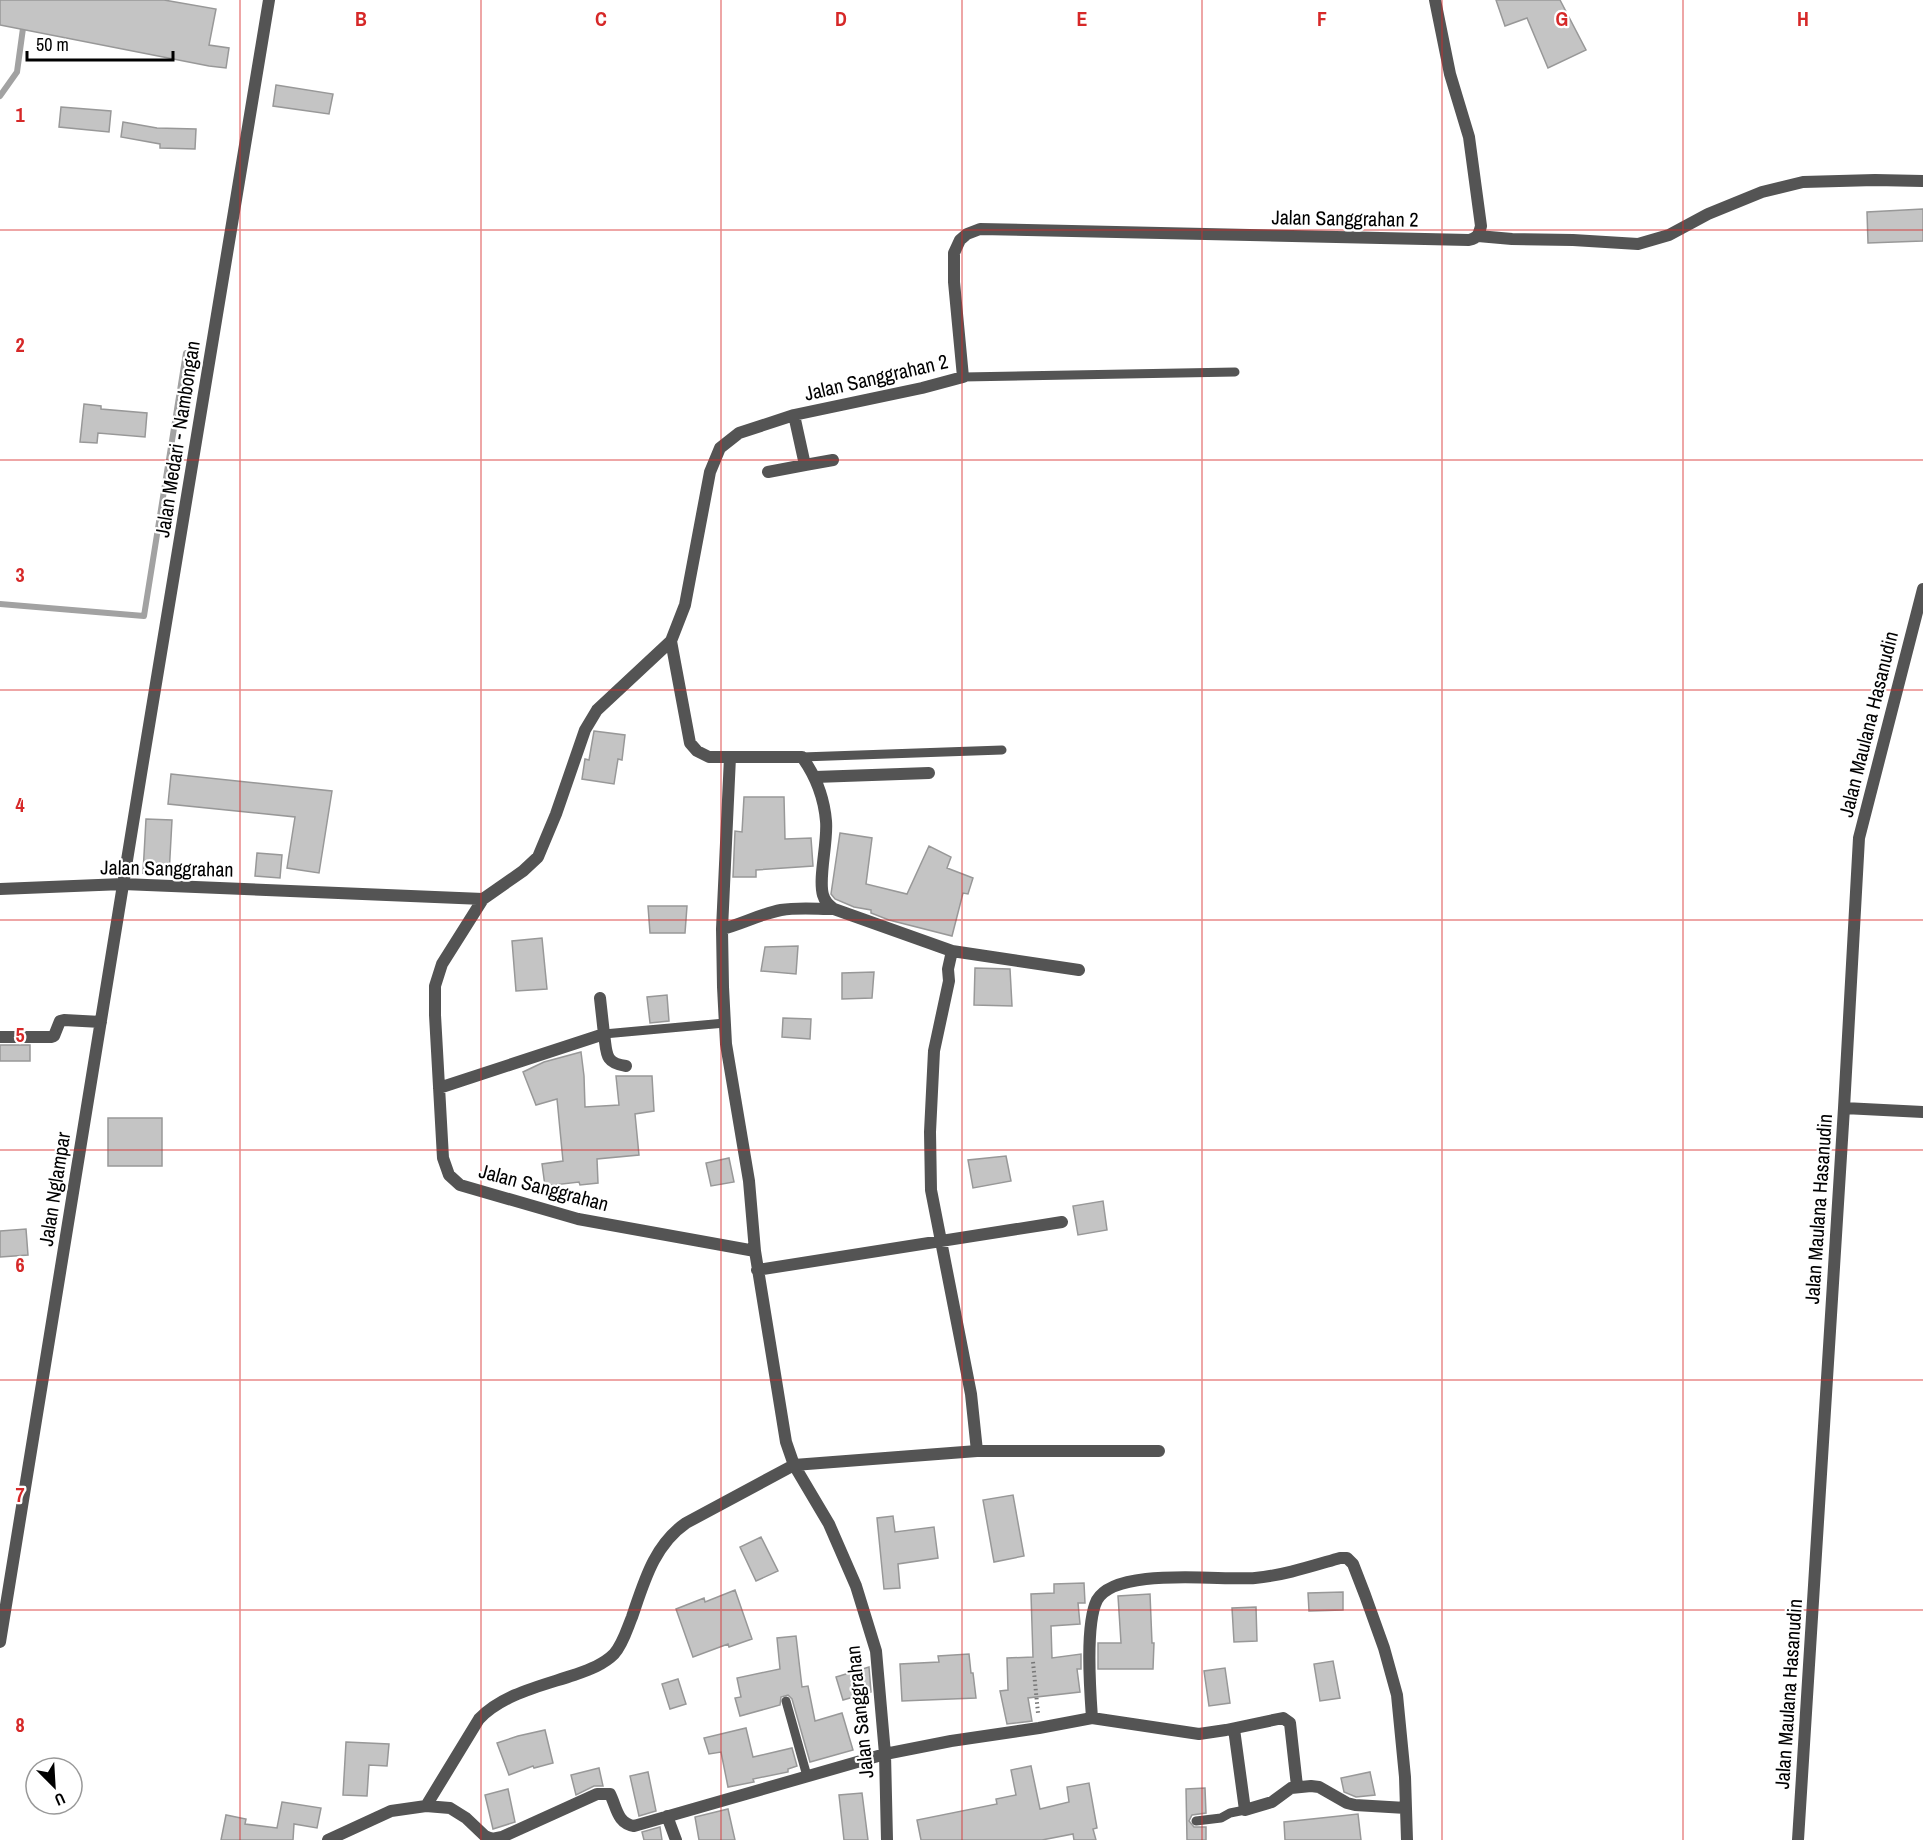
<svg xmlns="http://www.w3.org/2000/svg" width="1923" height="1840" viewBox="0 0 1923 1840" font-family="'Archivo Narrow',sans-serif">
<rect width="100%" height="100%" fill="#fff"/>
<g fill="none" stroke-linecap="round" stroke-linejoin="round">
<path stroke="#a2a2a2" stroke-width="6" d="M 0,96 L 17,72 L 24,21
M 0,604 L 144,616 L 186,353"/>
</g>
<path fill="#c4c4c4" stroke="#989898" stroke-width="1.5" d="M 0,0 L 164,0 L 216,9 L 209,45 L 229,48 L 226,68 L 209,66 L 0,25 Z
M 1496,0 L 1560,0 L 1586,50 L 1548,68 L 1527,18 L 1505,26 Z
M 276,85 L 333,94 L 329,114 L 273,106 Z
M 61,107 L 111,111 L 109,132 L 59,127 Z
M 123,122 L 157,128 L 196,129 L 195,149 L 160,148 L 160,144 L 121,137 Z
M 1923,209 L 1923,241 L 1868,243 L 1867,212 Z
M 84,404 L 101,406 L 101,409 L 147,413 L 145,437 L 98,433 L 97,443 L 80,442 Z
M 594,731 L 625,735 L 622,760 L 618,759 L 614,784 L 582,779 L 585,759 L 589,760 Z
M 171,774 L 332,791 L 319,873 L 287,868 L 295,817 L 168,804 Z
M 744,797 L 784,797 L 785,839 L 811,838 L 813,866 L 756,870 L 756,877 L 733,877 L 735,831 L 742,832 Z
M 146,819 L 172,820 L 169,875 L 143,873 Z
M 840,833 L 872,838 L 866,884 L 907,894 L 929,846 L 951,857 L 947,868 L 973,878 L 968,894 L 963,893 L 952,936 L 889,920 L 871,913 L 871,910 L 854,907 L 835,899 L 831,894 Z
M 257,853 L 282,855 L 280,878 L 255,876 Z
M 648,906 L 687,906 L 685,933 L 650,933 Z
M 542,938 L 547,989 L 516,991 L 512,941 Z
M 798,946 L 796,974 L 761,971 L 765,947 Z
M 975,968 L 1010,969 L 1012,1006 L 974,1005 Z
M 874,972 L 872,998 L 842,999 L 842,973 Z
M 667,995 L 669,1021 L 650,1023 L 647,997 Z
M 783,1018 L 811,1019 L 810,1039 L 782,1037 Z
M 0,1045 L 30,1045 L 30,1061 L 0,1061 Z
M 581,1052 L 584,1076 L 585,1107 L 619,1105 L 616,1076 L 652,1076 L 654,1111 L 635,1114 L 639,1155 L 597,1159 L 598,1183 L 580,1185 L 579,1182 L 545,1186 L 542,1164 L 563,1161 L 557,1099 L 536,1105 L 523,1072 L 544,1062 Z
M 108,1118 L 162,1118 L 162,1166 L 108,1166 Z
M 1006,1156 L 1011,1181 L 973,1188 L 968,1160 Z
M 729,1158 L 734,1182 L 711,1186 L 706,1163 Z
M 1103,1201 L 1107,1230 L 1078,1235 L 1073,1206 Z
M 26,1229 L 28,1255 L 0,1257 L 0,1231 Z
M 1013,1495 L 1024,1556 L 994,1562 L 983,1500 Z
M 893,1516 L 895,1532 L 934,1527 L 938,1558 L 898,1564 L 900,1588 L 884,1589 L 877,1518 Z
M 761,1537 L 778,1571 L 756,1581 L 740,1547 Z
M 1084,1583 L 1085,1603 L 1078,1603 L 1080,1624 L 1051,1626 L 1052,1658 L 1081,1654 L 1081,1669 L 1077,1669 L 1080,1692 L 1028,1698 L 1032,1721 L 1007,1724 L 1000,1691 L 1008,1690 L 1007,1658 L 1033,1657 L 1031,1594 L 1054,1593 L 1054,1584 Z
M 735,1590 L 752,1639 L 729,1647 L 728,1644 L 693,1657 L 676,1609 L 704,1598 L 705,1602 Z
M 1343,1592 L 1343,1610 L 1309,1611 L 1308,1593 Z
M 1150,1594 L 1152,1643 L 1154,1643 L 1153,1669 L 1098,1669 L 1098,1643 L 1121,1643 L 1118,1596 Z
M 1256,1607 L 1257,1641 L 1234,1642 L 1232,1608 Z
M 796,1636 L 802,1687 L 808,1686 L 815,1721 L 842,1713 L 853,1750 L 810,1762 L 792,1699 L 788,1695 L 781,1697 L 780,1705 L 740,1716 L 735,1698 L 741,1697 L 737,1678 L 780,1669 L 777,1638 Z
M 969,1654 L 971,1673 L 973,1673 L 976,1698 L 902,1701 L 900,1664 L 939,1662 L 938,1656 Z
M 1333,1661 L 1340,1698 L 1320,1701 L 1314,1664 Z
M 869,1667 L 871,1692 L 843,1700 L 836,1677 Z
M 1225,1668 L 1230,1703 L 1209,1706 L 1204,1671 Z
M 678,1679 L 686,1704 L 670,1709 L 662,1684 Z
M 746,1728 L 753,1757 L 792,1748 L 797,1766 L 788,1769 L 788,1772 L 753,1779 L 754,1782 L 728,1787 L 721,1752 L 709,1754 L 704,1738 Z
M 545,1730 L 553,1763 L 534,1768 L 533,1766 L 509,1775 L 497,1743 L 518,1736 Z
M 346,1742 L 389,1744 L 387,1766 L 369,1765 L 367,1796 L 343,1795 Z
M 1031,1766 L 1040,1809 L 1069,1802 L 1067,1787 L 1089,1783 L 1097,1828 L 1093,1829 L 1096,1840 L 1074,1840 L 1073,1834 L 1042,1840 L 921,1840 L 917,1820 L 997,1804 L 996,1799 L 1016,1795 L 1011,1770 Z
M 599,1768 L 603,1786 L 594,1786 L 576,1795 L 571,1775 Z
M 648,1772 L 656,1811 L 639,1816 L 630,1776 Z
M 1370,1772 L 1375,1795 L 1356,1797 L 1344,1792 L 1341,1778 Z
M 1205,1788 L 1206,1813 L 1192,1815 L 1189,1821 L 1194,1827 L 1206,1827 L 1206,1840 L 1187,1840 L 1186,1789 Z
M 508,1789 L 515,1822 L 493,1829 L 485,1795 Z
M 862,1793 L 868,1840 L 844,1840 L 839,1795 Z
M 282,1802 L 321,1808 L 317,1828 L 294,1824 L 293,1840 L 221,1840 L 226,1815 L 246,1819 L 245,1824 L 277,1828 Z
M 728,1809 L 735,1840 L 699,1840 L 695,1817 Z
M 1358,1814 L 1361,1840 L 1285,1840 L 1284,1822 Z
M 660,1827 L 662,1840 L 644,1840 L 642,1832 Z"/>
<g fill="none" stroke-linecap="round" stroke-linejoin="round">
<path stroke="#767676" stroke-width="4" stroke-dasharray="1.5 3" stroke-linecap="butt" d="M 1033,1662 L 1038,1713"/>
<path stroke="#545454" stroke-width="9" d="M 963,377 L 1235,372
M 802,757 L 1002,750
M 604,1034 L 725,1023
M 786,1701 L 807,1776
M 1196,1821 L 1221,1818 L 1230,1813 L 1245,1810"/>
<path stroke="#545454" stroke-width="12" d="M 1478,236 L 1512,239 L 1573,240 L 1638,244 L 1669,235 L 1708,214 L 1762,192 L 1803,182 L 1875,180 L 1923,181
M 805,465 L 833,460
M 768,472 L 805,465 L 794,415
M 730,757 L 722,929 L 723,987 L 726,1044 L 749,1181 L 755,1251
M 815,777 L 929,773
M 0,889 L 123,884 L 483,899 L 442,964 L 435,986 L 435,1015 L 443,1158 L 449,1175 L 460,1185 L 578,1219 L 755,1251 L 786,1442 L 794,1465 L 829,1524 L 856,1586 L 876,1651 L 885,1754 L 887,1840
M 483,899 L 523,871 L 538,857 L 556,814 L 585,730 L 597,710 L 671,641 L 685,605 L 710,472 L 720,448 L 739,433 L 794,415 L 922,388 L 963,377 L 954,282 L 954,253 L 960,240 L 967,234 L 980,229 L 1469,240 C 1478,238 1479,234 1481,226 L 1469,137 L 1450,74 L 1435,0
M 722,929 C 742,924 760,914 781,910 C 798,907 816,909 834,909
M 952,951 L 1079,970
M 604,1034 C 607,1053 604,1063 626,1066
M 0,1037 L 51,1037 L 54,1036 L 60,1021 L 64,1020 L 101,1022
M 439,1088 L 604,1034 L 600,998
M 1844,1108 L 1923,1112
M 757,1270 L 1062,1222
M 977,1451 L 1159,1451
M 0,1642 L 141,774 L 269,0
M 1092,1718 L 1199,1734 L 1226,1730 L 1283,1718 L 1290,1723 L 1297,1786
M 1234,1729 L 1245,1810 L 1272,1802 L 1291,1788 L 1311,1786 L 1319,1787 L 1347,1803 L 1355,1805 L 1406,1808
M 426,1806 L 479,1719 C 503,1694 541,1686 574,1675 C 588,1670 603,1665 614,1654 C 623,1644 627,1629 632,1617 C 644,1582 654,1545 686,1523 L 794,1465 L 977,1451 L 971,1394 L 931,1190 L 930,1132 L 934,1051 L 949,981 L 948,969 L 952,951 L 834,909 C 829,905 825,902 823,895 C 818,878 828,842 826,821 C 824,798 815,775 802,757 L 709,757 L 697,751 L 690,743 L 671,641
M 667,1816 L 676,1840
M 328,1840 L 391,1811 L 426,1806 L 450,1808 L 466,1818 L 485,1836 L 492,1839 L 502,1837 L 597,1794 L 610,1794 C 617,1808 617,1823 634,1826 L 885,1754 L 951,1741 L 1039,1728 L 1092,1718 C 1090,1690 1085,1624 1097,1600 C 1116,1566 1221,1581 1255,1578 C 1285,1575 1312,1566 1340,1558 L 1347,1558 L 1353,1564 L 1365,1595 L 1384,1648 L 1397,1695 L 1405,1777 L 1407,1840
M 1798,1840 L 1844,1108 L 1859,838 L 1923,589"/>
</g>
<path fill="none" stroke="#d62828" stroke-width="1.5" stroke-opacity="0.55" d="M 240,0 L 240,1840M 481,0 L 481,1840M 721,0 L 721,1840M 962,0 L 962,1840M 1202,0 L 1202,1840M 1442,0 L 1442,1840M 1683,0 L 1683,1840M 0,230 L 1923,230M 0,460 L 1923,460M 0,690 L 1923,690M 0,920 L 1923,920M 0,1150 L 1923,1150M 0,1380 L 1923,1380M 0,1610 L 1923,1610"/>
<g text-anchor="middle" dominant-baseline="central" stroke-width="4.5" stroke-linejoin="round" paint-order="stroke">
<g font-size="20" fill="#000" stroke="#fff">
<text transform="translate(1345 218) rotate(1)">Jalan Sanggrahan 2</text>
<text transform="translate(876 377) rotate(-13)">Jalan Sanggrahan 2</text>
<text transform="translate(177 439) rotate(-81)">Jalan Medari - Nambongan</text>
<text transform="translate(1868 724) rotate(-76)">Jalan Maulana Hasanudin</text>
<text transform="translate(167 868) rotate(1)">Jalan Sanggrahan</text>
<text transform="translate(544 1187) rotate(15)">Jalan Sanggrahan</text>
<text transform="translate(54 1189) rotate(-81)">Jalan Nglampar</text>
<text transform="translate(1818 1209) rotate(-86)">Jalan Maulana Hasanudin</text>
<text transform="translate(1788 1694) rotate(-86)">Jalan Maulana Hasanudin</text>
<text transform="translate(859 1712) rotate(-96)">Jalan Sanggrahan</text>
</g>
</g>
<g font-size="20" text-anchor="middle" font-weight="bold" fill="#d62828" stroke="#fff" stroke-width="4.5" stroke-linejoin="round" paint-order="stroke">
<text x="361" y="26">B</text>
<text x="601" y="26">C</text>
<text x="841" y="26">D</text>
<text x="1082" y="26">E</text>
<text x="1322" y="26">F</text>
<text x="1562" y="26">G</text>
<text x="1803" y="26">H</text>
<text x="20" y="122">1</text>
<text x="20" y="352">2</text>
<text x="20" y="582">3</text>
<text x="20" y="812">4</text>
<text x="20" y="1042">5</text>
<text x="20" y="1272">6</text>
<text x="20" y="1502">7</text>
<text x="20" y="1732">8</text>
</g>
<g transform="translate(54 1786) rotate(156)"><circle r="28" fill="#ffffff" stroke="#999999" stroke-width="1.5"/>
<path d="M0-4.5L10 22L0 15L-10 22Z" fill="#000000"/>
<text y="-9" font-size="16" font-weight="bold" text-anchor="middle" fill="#000000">U</text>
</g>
<path d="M27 51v9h146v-9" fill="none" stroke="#000000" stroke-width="3"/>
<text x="36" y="51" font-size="18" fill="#000000" stroke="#ffffff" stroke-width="4.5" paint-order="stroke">50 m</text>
</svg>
